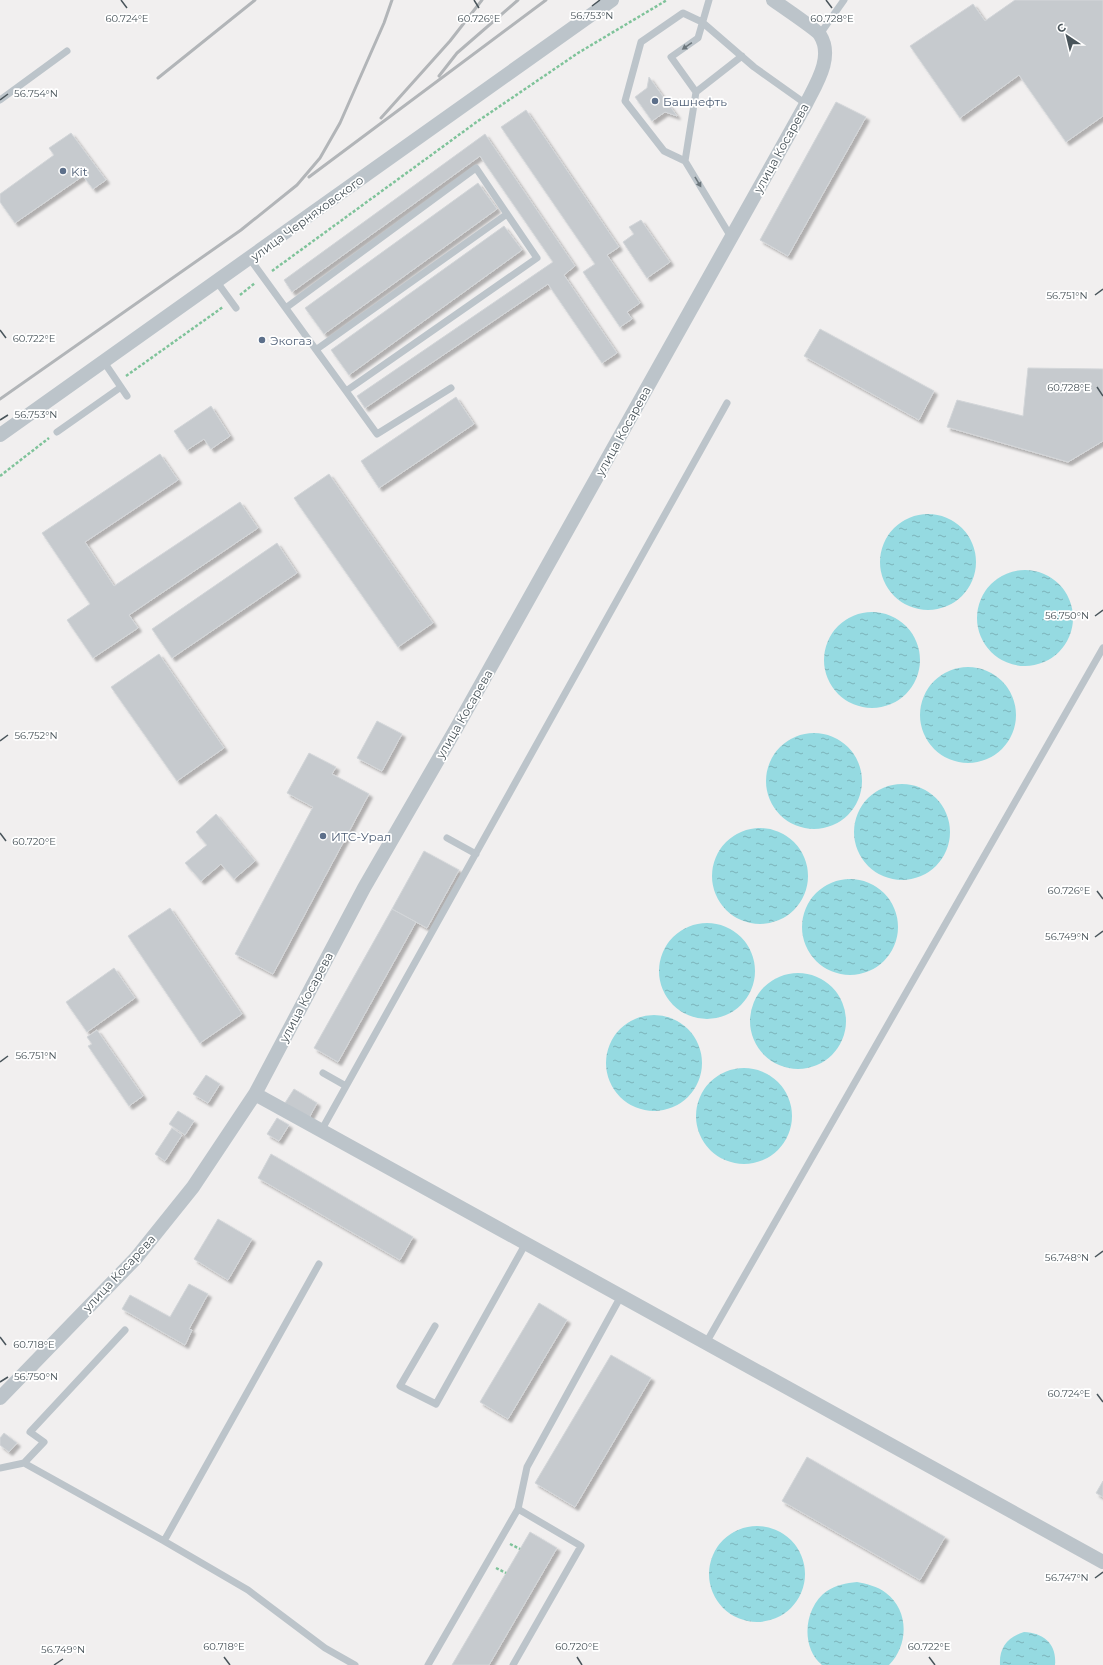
<svg xmlns="http://www.w3.org/2000/svg" width="1103" height="1665" viewBox="0 0 1103 1665" font-family="Montserrat,sans-serif">
<defs>
<pattern id="water-ripples" width="26" height="14" patternUnits="userSpaceOnUse"><rect width="26" height="14" fill="#95dae1"/><path d="M2 4q2-2 4 0t4 0M15 11q2-2 4 0t4 0" fill="none" stroke="#7cb3b9"/></pattern>
<filter id="shadow"><feDropShadow dx="3.5" dy="3.5" stdDeviation="1" flood-color="#0004"/></filter>
</defs>
<rect width="100%" height="100%" fill="#f1efef"/>
<path fill="url(#water-ripples)" d="M880 562a48 48 0 1 1 96 0a48 48 0 1 1-96 0Z
M977 618a48 48 0 1 1 96 0a48 48 0 1 1-96 0Z
M824 660a48 48 0 1 1 96 0a48 48 0 1 1-96 0Z
M920 715a48 48 0 1 1 96 0a48 48 0 1 1-96 0Z
M766 781a48 48 0 1 1 96 0a48 48 0 1 1-96 0Z
M854 832a48 48 0 1 1 96 0a48 48 0 1 1-96 0Z
M712 876a48 48 0 1 1 96 0a48 48 0 1 1-96 0Z
M802 927a48 48 0 1 1 96 0a48 48 0 1 1-96 0Z
M659 971a48 48 0 1 1 96 0a48 48 0 1 1-96 0Z
M750 1021a48 48 0 1 1 96 0a48 48 0 1 1-96 0Z
M606 1063a48 48 0 1 1 96 0a48 48 0 1 1-96 0Z
M696 1116a48 48 0 1 1 96 0a48 48 0 1 1-96 0Z
M709 1574a48 48 0 1 1 96 0a48 48 0 1 1-96 0Z
M 857,1582 C 867,1584 877,1586 886,1593 C 909,1610 909,1645 889,1665 L 822,1665 C 800,1647 804,1607 827,1591 C 836,1585 846,1583 857,1582 Z
M 1024,1632 C 1044,1633 1057,1644 1055,1665 L 1000,1665 C 999,1648 1007,1637 1024,1632 Z"/>
<path fill="#c6cace" stroke="#d3d6d9" filter="url(#shadow)" d="M 1015,0 L 1103,0 L 1103,116 L 1066,142 L 1019,75 L 960,118 L 910,46 L 973,4 L 985,21 Z
M 649,77 L 659,91 L 677,116 L 665,112 L 652,121 L 635,97 L 647,88 Z
M 836,102 L 866,117 L 788,256 L 760,240 Z
M 526,110 L 619,247 L 607,255 L 640,303 L 627,312 L 632,319 L 620,327 L 583,272 L 595,264 L 501,127 Z
M 71,133 L 106,180 L 93,189 L 83,176 L 15,223 L 0,202 L 0,194 L 54,155 L 49,148 Z
M 485,134 L 575,266 L 564,275 L 617,353 L 602,363 L 548,284 L 365,408 L 357,396 L 553,262 L 480,156 L 292,292 L 284,280 Z
M 478,183 L 497,209 L 324,334 L 305,308 Z
M 641,220 L 670,262 L 647,278 L 623,242 L 634,234 L 629,227 Z
M 504,226 L 522,250 L 349,375 L 331,350 Z
M 820,329 L 934,391 L 919,420 L 804,356 Z
M 1028,368 L 1103,369 L 1103,441 L 1068,462 L 947,427 L 957,400 L 1023,416 Z
M 456,397 L 474,424 L 379,488 L 361,461 Z
M 211,406 L 230,436 L 211,449 L 204,439 L 187,450 L 174,431 Z
M 160,454 L 178,480 L 85,542 L 114,586 L 240,502 L 258,528 L 129,615 L 138,628 L 93,658 L 67,620 L 90,604 L 42,533 Z
M 329,474 L 433,623 L 398,647 L 294,498 Z
M 277,543 L 297,573 L 172,658 L 152,629 Z
M 159,654 L 224,748 L 177,781 L 111,687 Z
M 377,721 L 402,734 L 382,771 L 357,758 Z
M 309,753 L 336,767 L 332,774 L 369,794 L 273,974 L 235,954 L 313,807 L 287,793 Z
M 216,814 L 255,861 L 234,879 L 221,864 L 201,881 L 185,863 L 207,845 L 196,832 Z
M 424,851 L 459,870 L 427,928 L 392,909 Z
M 170,908 L 242,1014 L 200,1043 L 128,936 Z
M 392,909 L 416,922 L 338,1062 L 314,1048 Z
M 114,968 L 135,998 L 87,1032 L 66,1002 Z
M 97,1030 L 143,1096 L 129,1106 L 88,1046 L 92,1044 L 87,1037 Z
M 206,1075 L 220,1084 L 208,1103 L 193,1094 Z
M 294,1089 L 317,1103 L 309,1118 L 285,1103 Z
M 178,1111 L 194,1121 L 185,1135 L 169,1124 Z
M 277,1118 L 289,1125 L 279,1141 L 267,1134 Z
M 172,1128 L 182,1135 L 165,1161 L 155,1154 Z
M 271,1154 L 413,1237 L 400,1260 L 258,1178 Z
M 218,1219 L 252,1239 L 228,1280 L 194,1259 Z
M 189,1284 L 208,1294 L 189,1329 L 192,1330 L 185,1345 L 122,1309 L 130,1295 L 170,1317 Z
M 539,1303 L 567,1320 L 508,1419 L 480,1402 Z
M 611,1355 L 651,1378 L 575,1507 L 535,1483 Z
M 4,1433 L 17,1443 L 9,1452 L 0,1445 L 0,1438 Z
M 807,1457 L 945,1537 L 920,1580 L 782,1501 Z
M 1103,1481 L 1103,1497 L 1096,1493 Z
M 530,1532 L 557,1548 L 489,1665 L 452,1665 Z"/>
<g fill="none" stroke-linecap="round" stroke-linejoin="round">
<path stroke="#7fc39a" stroke-width="2.5" stroke-dasharray="3 2" stroke-linecap="butt" d="M 272,271 L 478,121 L 578,53 L 667,0
M 240,295 L 255,283
M 126,376 L 223,307
M 0,476 L 49,438
M 510,1544 L 520,1549
M 496,1568 L 506,1573"/>
<path stroke="#bcc4ca" stroke-width="7" d="M 709,0 L 698,38 L 671,57 L 696,92 L 685,161 L 731,237
M 820,34 L 844,0
M 696,92 L 742,56
M 0,100 L 67,51
M 685,161 L 664,151 L 625,101 L 641,42 L 683,13 L 702,22 L 754,67 L 806,104
M 250,259 L 346,391 L 537,258 L 476,168 L 287,307
M 217,282 L 236,308
M 317,349 L 507,214
M 104,362 L 127,396
M 346,391 L 377,434 L 451,388
M 57,432 L 121,387
M 447,838 L 476,854
M 323,1073 L 346,1086
M 321,1131 L 727,403
M 319,1264 L 164,1541 L 248,1590 L 325,1648 L 355,1665
M 435,1326 L 400,1386 L 436,1404 L 526,1243
M 706,1343 L 1103,648
M 24,1463 L 164,1541
M 0,1468 L 24,1463 L 44,1442 L 30,1432 L 125,1330
M 428,1665 L 518,1509 L 527,1467 L 621,1296
M 513,1665 L 581,1546 L 518,1509"/>
<path stroke="#bcc4ca" stroke-width="14" d="M 0,435 L 612,0
M 255,1094 L 1103,1562
M 0,1398 L 136,1258 L 193,1187 L 255,1094 L 364,888 L 457,727 L 806,104 C 816,84 834,57 820,35 C 816,29 781,6 773,0"/>
<path stroke="#b2b5b8" stroke-width="3" d="M 439,76 L 457,53 L 518,0
M 158,78 L 255,0
M 381,118 L 450,41 L 482,0
M 309,177 L 546,0
M 0,399 L 241,230 L 297,185 L 320,158 L 340,123 L 384,23 L 392,0"/>
</g>
<defs><path id="oneway-solid" d="M-6-.8H1V-3.2L6.5 0L1 3.2V.8H-6Z"/></defs>
<g fill="#6c767c">
<use href="#oneway-solid" transform="translate(687 46) rotate(145)"/>
<use href="#oneway-solid" transform="translate(698 182) rotate(59)"/>
</g>
<path fill="none" stroke="#49545a" stroke-width="1.5" d="M 121,0 L 127,8M 474,0 L 479,8M 826,0 L 832,8M 592,6 L 600,0M 0,100 L 8,94M 1095,295 L 1103,289M 0,330 L 6,338M 1097,387 L 1103,396M 0,420 L 8,415M 1095,616 L 1103,610M 0,741 L 8,735M 0,833 L 6,841M 1097,891 L 1103,899M 1095,937 L 1103,931M 0,1062 L 8,1056M 1095,1257 L 1103,1251M 0,1337 L 6,1345M 0,1382 L 8,1377M 1097,1394 L 1103,1402M 1095,1578 L 1103,1572M 224,1657 L 230,1665M 577,1657 L 582,1665M 929,1657 L 935,1665M 54,1665 L 63,1659"/>
<g fill="#5c6f8a" stroke="#fff" stroke-width="1.5">
<circle cx="655" cy="101" r="4"/>
<circle cx="63" cy="171" r="4"/>
<circle cx="262" cy="340" r="4"/>
<circle cx="323" cy="836" r="4"/>
</g>
<g text-anchor="middle" dominant-baseline="central" stroke-width="3.5" stroke-linejoin="round" paint-order="stroke">
<g font-size="12" fill="#4e5e75" stroke="#fff" text-anchor="start">
<text x="663" y="101">Башнефть</text>
<text x="71" y="171">Kit</text>
<text x="270" y="340">Экогаз</text>
<text x="331" y="836">ИТС-Урал</text>
</g>
<g font-size="12" fill="#49545a" stroke="#fff">
<text transform="translate(781 148) rotate(-61)">улица Косарева</text>
<text transform="translate(307 218) rotate(-36)">улица Черняховского</text>
<text transform="translate(623 431) rotate(-61)">улица Косарева</text>
<text transform="translate(464 714) rotate(-60)">улица Косарева</text>
<text transform="translate(306 997) rotate(-62)">улица Косарева</text>
<text transform="translate(119 1273) rotate(-47)">улица Косарева</text>
</g>
</g>
<g font-size="10" text-anchor="middle" fill="#49545a" stroke="#fff" stroke-width="3.5" stroke-linejoin="round" paint-order="stroke">
<text x="592" y="19">56.753°N</text>
<text x="127" y="22">60.724°E</text>
<text x="479" y="22">60.726°E</text>
<text x="832" y="22">60.728°E</text>
<text x="36" y="97">56.754°N</text>
<text x="1067" y="299">56.751°N</text>
<text x="34" y="342">60.722°E</text>
<text x="1069" y="391">60.728°E</text>
<text x="36" y="418">56.753°N</text>
<text x="1067" y="619">56.750°N</text>
<text x="36" y="739">56.752°N</text>
<text x="34" y="845">60.720°E</text>
<text x="1069" y="894">60.726°E</text>
<text x="1067" y="940">56.749°N</text>
<text x="36" y="1059">56.751°N</text>
<text x="1067" y="1261">56.748°N</text>
<text x="34" y="1348">60.718°E</text>
<text x="36" y="1380">56.750°N</text>
<text x="1069" y="1397">60.724°E</text>
<text x="1067" y="1581">56.747°N</text>
<text x="224" y="1650">60.718°E</text>
<text x="577" y="1650">60.720°E</text>
<text x="929" y="1650">60.722°E</text>
<text x="63" y="1653">56.749°N</text>
</g>
<g transform="translate(1067 36) rotate(325)" stroke="#ffffff" stroke-width="3" paint-order="stroke">
<path d="M0-3L7 15L0 10L-7 15Z" fill="#49545a"/>
<text y="-6" font-size="11" font-weight="bold" text-anchor="middle" fill="#49545a">С</text>
</g>
</svg>
